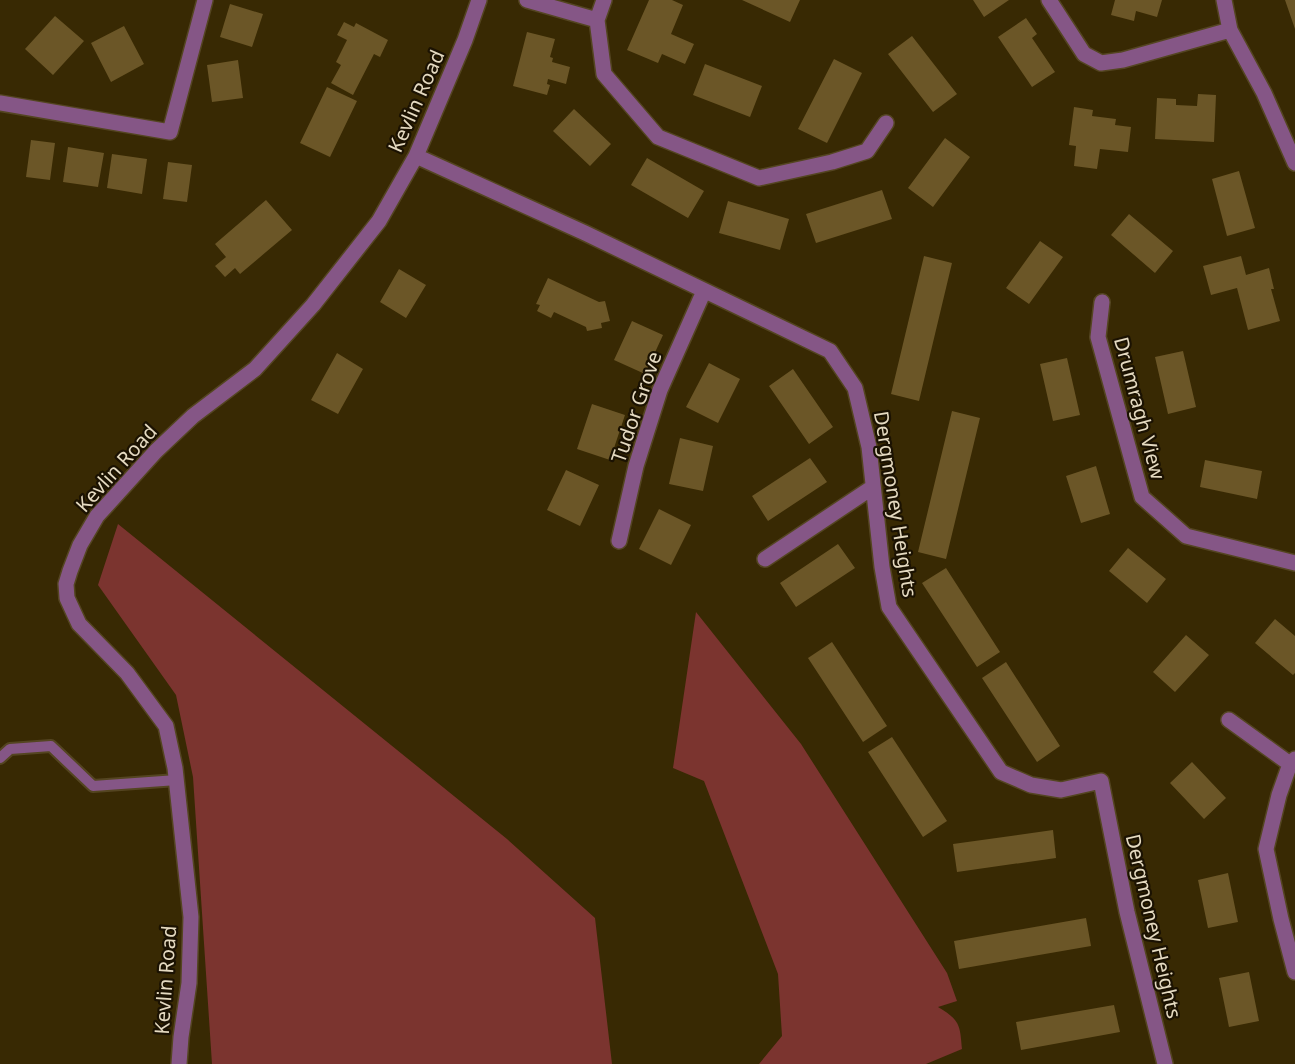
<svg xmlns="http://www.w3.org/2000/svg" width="1295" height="1064" viewBox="0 0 1295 1064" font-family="'Noto Sans',sans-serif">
<rect width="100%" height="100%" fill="#382903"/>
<path fill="#7b342f" d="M 118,524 L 507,839 L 595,918 L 612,1064 L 212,1064 L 193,777 L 176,695 L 98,585 Z
M 696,612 L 801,744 L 947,973 L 957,1001 L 938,1007 C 960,1020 960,1025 962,1049 L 926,1064 L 759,1064 L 782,1036 L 778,974 L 704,781 L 673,768 Z"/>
<path fill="#6b5627" d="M 649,0 L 672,0 L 683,5 L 671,34 L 694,44 L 685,64 L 662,54 L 658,63 L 627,50 Z
M 742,0 L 800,0 L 790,22 Z
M 973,0 L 1009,0 L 984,17 Z
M 1115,0 L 1162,0 L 1157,17 L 1136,11 L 1134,21 L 1111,15 Z
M 1285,0 L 1295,0 L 1295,29 Z
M 230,4 L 263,14 L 252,47 L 220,37 Z
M 55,16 L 84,41 L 53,75 L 25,49 Z
M 1026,18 L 1037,34 L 1032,38 L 1055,72 L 1032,87 L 998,37 Z
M 344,22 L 354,27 L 356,23 L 388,40 L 380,57 L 374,54 L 353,95 L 331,83 L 341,65 L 336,62 L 347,40 L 337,35 Z
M 124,26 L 144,64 L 111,82 L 91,43 Z
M 527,32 L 555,39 L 550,57 L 553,58 L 552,62 L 570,67 L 566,84 L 548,79 L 547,84 L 550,85 L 547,95 L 513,86 Z
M 912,36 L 957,94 L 933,112 L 888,54 Z
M 834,59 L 862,73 L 827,143 L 798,129 Z
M 238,60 L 243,98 L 212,102 L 207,65 Z
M 705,64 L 762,86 L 750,117 L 693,95 Z
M 327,87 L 357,101 L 330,157 L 300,143 Z
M 1198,94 L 1216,95 L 1214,142 L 1155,139 L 1157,98 L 1176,99 L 1176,105 L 1197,106 Z
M 1074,107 L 1093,110 L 1092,116 L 1116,119 L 1115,125 L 1131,127 L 1128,152 L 1100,149 L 1097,169 L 1074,166 L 1076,146 L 1069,145 Z
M 574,109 L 611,144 L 590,166 L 553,131 Z
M 945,138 L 970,157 L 933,207 L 908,188 Z
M 31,140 L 55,143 L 50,180 L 26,177 Z
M 68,147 L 104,153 L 98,187 L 63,182 Z
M 112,154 L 147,159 L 142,194 L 107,188 Z
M 647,158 L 704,191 L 688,218 L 631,185 Z
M 168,162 L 192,165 L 187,202 L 163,199 Z
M 1239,171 L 1255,228 L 1227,236 L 1212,179 Z
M 882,190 L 892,219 L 816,243 L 806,214 Z
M 266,200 L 292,230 L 240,274 L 235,268 L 225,277 L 215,266 L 226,257 L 215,244 Z
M 728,201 L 789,219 L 780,250 L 719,233 Z
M 1129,214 L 1173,251 L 1155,273 L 1111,235 Z
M 1040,241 L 1063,257 L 1029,304 L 1006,288 Z
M 924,256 L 952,263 L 919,401 L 891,394 Z
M 1241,256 L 1246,275 L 1269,268 L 1274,289 L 1271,289 L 1280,321 L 1248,330 L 1237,288 L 1211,295 L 1203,266 Z
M 399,269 L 426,285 L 406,318 L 380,302 Z
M 548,278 L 599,302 L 605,301 L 610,321 L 601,323 L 602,328 L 587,331 L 586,327 L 554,312 L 551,318 L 537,311 L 540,305 L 536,304 Z
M 632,321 L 663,335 L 645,374 L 614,360 Z
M 1183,351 L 1196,407 L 1168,414 L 1155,357 Z
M 337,353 L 363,369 L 338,414 L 311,400 Z
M 1067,358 L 1080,415 L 1053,421 L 1040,364 Z
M 709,363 L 740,379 L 718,423 L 686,407 Z
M 793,369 L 833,427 L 809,444 L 769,386 Z
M 592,404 L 625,415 L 610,460 L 577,449 Z
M 952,411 L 980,418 L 946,559 L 918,552 Z
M 680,438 L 713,446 L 703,491 L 669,484 Z
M 810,458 L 827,482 L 768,521 L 752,496 Z
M 1205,460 L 1262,471 L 1257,499 L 1200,487 Z
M 1096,466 L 1110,514 L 1081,523 L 1066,476 Z
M 566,470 L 599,485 L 580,526 L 547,510 Z
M 659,509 L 691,525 L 671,565 L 639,549 Z
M 838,544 L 855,568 L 796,607 L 780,583 Z
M 1128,548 L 1166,579 L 1147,603 L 1109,571 Z
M 946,568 L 1000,652 L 977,667 L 922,583 Z
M 1275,619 L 1295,636 L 1295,673 L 1293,675 L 1255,643 Z
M 1186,635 L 1209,655 L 1175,692 L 1153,672 Z
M 832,642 L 887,726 L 863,742 L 808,658 Z
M 1006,662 L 1060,746 L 1037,762 L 982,678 Z
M 892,737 L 947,821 L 923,837 L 868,752 Z
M 1192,762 L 1226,798 L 1204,819 L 1170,783 Z
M 1053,830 L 1056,858 L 957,872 L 953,844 Z
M 1228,873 L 1238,922 L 1208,928 L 1198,880 Z
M 1086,918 L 1091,946 L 959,969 L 954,941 Z
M 1249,972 L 1259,1021 L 1229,1027 L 1219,978 Z
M 1114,1005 L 1120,1032 L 1021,1050 L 1016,1022 Z"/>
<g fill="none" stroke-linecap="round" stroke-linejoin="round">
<g stroke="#544521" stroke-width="14">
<path id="lane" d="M 0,758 L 10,749 L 51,746 L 93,786 L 177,780"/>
</g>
<g stroke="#544521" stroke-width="18">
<path id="street" d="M 527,0 L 597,20 L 604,74 L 658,137 L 759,178 L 832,162 L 867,151 L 886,123
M 1049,0 L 1084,54 L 1101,63 L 1123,60 L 1230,30
M 1224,0 L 1230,30 L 1264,93 L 1295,163
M 597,20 L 604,0
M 0,103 L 170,132 L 205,0
M 416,156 L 585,233 L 830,351 L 855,388 L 869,447 L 882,567 L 889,607 L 1001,772 L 1031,785 L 1061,790 L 1101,781 L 1127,912 L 1165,1064
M 1102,302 L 1098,337 L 1142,497 L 1186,536 L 1295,563
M 619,541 L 636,466 L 660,390 L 704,291
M 765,559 L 873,487
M 1229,720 L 1290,764
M 1295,759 L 1290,764 L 1279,795 L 1266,849 L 1281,919 L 1295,972
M 179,1064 L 181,1037 L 189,983 L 191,917 L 175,768 L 166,726 L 127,673 L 79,624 L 67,598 L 66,584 L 70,571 L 80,545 L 97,516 L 156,451 L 193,416 L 255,369 L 313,305 L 379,221 L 416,156 L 465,40 L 479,0"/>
</g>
<use href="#lane" stroke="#855686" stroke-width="10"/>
<use href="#street" stroke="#855686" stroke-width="15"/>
</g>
<g text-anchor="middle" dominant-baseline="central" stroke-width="4.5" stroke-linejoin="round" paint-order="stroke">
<g font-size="20" fill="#e5dac1" stroke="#1b1202">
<text transform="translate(416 101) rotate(-66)">Kevlin Road</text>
<text transform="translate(636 407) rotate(-71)">Tudor Grove</text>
<text transform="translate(1140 408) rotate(75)">Drumragh View</text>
<text transform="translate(116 468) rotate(-48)">Kevlin Road</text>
<text transform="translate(896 504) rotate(81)">Dergmoney Heights</text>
<text transform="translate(1154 926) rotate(77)">Dergmoney Heights</text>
<text transform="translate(165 980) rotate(-86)">Kevlin Road</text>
</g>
</g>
</svg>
